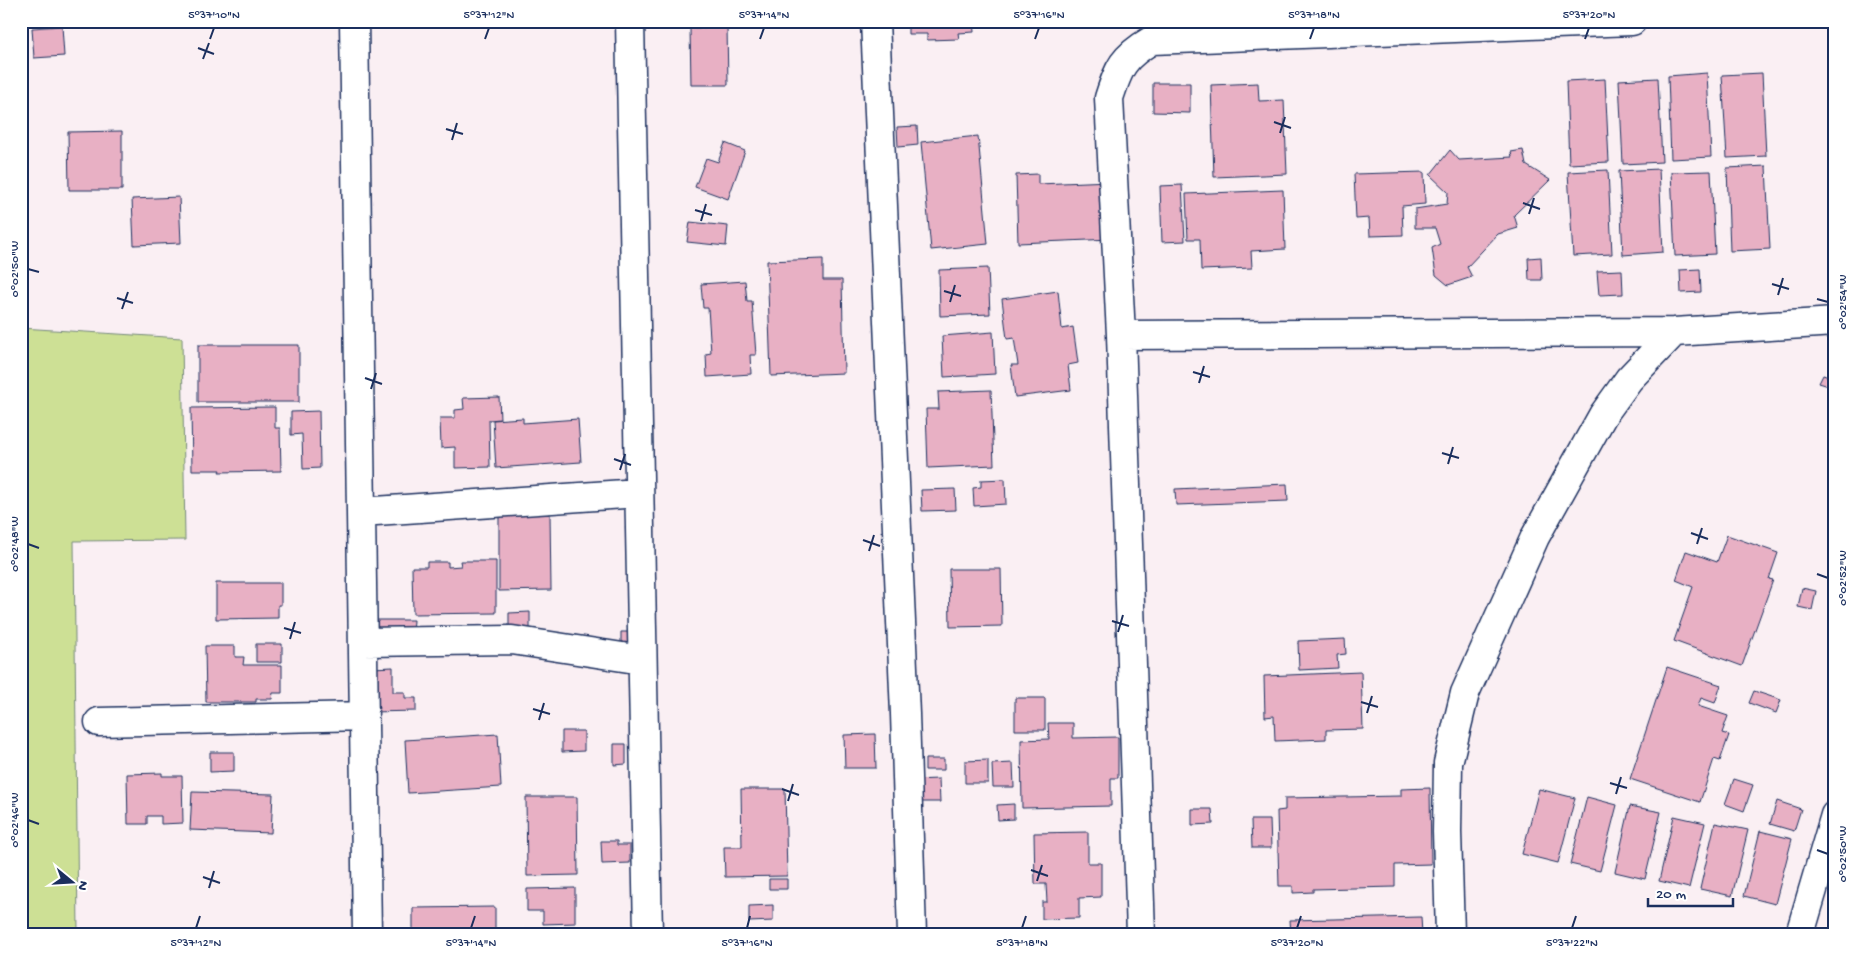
<svg xmlns="http://www.w3.org/2000/svg" width="1856" height="955" viewBox="0 0 1856 955" font-family="'Gochi Hand',sans-serif">
<rect width="100%" height="100%" fill="#faeff3"/>
<filter id="ink" filterUnits="userSpaceOnUse"><feTurbulence type="fractalNoise" baseFrequency=".02" numOctaves="2"/><feDisplacementMap in="SourceGraphic" scale="10" xChannelSelector="R" yChannelSelector="G"/><feConvolveMatrix kernelMatrix="1 2 1 2 8 2 1 2 1" color-interpolation-filters="sRGB"/></filter>
<g filter="url(#ink)">
<path fill="#cde095" stroke="#74887a" d="M 21,328 L 182,338 L 185,540 L 74,541 L 78,934 L 21,934 Z"/>
<path fill="#e8b0c4" stroke="#1b2f5e" d="M 908,21 L 973,21 L 974,32 L 958,33 L 959,39 L 927,40 L 927,34 L 908,34 Z
M 62,26 L 64,56 L 34,58 L 32,28 Z
M 727,27 L 728,85 L 691,85 L 690,28 Z
M 1707,73 L 1711,157 L 1671,159 L 1668,76 Z
M 1762,73 L 1766,156 L 1727,158 L 1722,75 Z
M 1658,78 L 1662,162 L 1623,164 L 1619,80 Z
M 1605,79 L 1609,162 L 1569,164 L 1566,81 Z
M 1153,83 L 1190,83 L 1190,113 L 1153,112 Z
M 1258,83 L 1259,101 L 1284,100 L 1287,174 L 1214,177 L 1211,85 Z
M 917,126 L 918,145 L 898,147 L 897,127 Z
M 122,131 L 122,190 L 69,190 L 68,132 Z
M 978,136 L 988,244 L 931,250 L 921,142 Z
M 725,143 L 745,151 L 728,199 L 695,187 L 706,158 L 718,162 Z
M 1450,150 L 1459,160 L 1512,157 L 1511,152 L 1523,150 L 1526,165 L 1550,180 L 1514,215 L 1518,228 L 1498,234 L 1467,267 L 1472,277 L 1448,285 L 1436,275 L 1432,248 L 1440,244 L 1435,228 L 1415,228 L 1415,209 L 1447,204 L 1448,192 L 1430,175 Z
M 1766,166 L 1770,249 L 1730,251 L 1727,168 Z
M 1659,169 L 1663,252 L 1623,255 L 1619,171 Z
M 1608,170 L 1612,254 L 1573,256 L 1568,172 Z
M 1711,171 L 1715,254 L 1675,256 L 1671,172 Z
M 1424,172 L 1425,204 L 1402,206 L 1403,235 L 1370,236 L 1369,218 L 1356,219 L 1354,174 Z
M 1038,174 L 1038,184 L 1110,181 L 1112,239 L 1018,243 L 1016,175 Z
M 1182,185 L 1185,241 L 1162,242 L 1160,186 Z
M 1283,190 L 1285,249 L 1251,251 L 1252,268 L 1201,270 L 1200,239 L 1188,239 L 1186,194 Z
M 179,197 L 181,243 L 134,245 L 132,199 Z
M 690,222 L 728,226 L 726,246 L 687,242 Z
M 1541,257 L 1542,280 L 1529,280 L 1528,258 Z
M 823,259 L 823,280 L 842,280 L 844,373 L 771,376 L 767,261 Z
M 988,268 L 990,314 L 940,316 L 939,270 Z
M 1700,269 L 1701,292 L 1681,293 L 1680,270 Z
M 1622,270 L 1623,294 L 1599,295 L 1597,271 Z
M 745,281 L 747,301 L 752,301 L 756,355 L 750,355 L 751,374 L 707,377 L 706,354 L 711,353 L 708,308 L 703,308 L 701,284 Z
M 1058,291 L 1062,329 L 1073,327 L 1078,363 L 1068,365 L 1071,390 L 1015,397 L 1011,365 L 1018,365 L 1014,338 L 1007,339 L 1002,299 Z
M 993,332 L 995,374 L 944,377 L 942,336 Z
M 198,345 L 299,345 L 299,402 L 198,402 Z
M 1823,375 L 1835,379 L 1835,388 L 1819,383 Z
M 991,390 L 994,465 L 928,468 L 926,409 L 939,409 L 938,392 Z
M 499,397 L 500,419 L 489,420 L 490,467 L 455,468 L 455,447 L 441,448 L 440,418 L 455,418 L 455,410 L 464,409 L 463,398 Z
M 275,407 L 275,428 L 280,428 L 281,471 L 219,472 L 220,470 L 192,470 L 191,408 Z
M 319,411 L 320,468 L 303,469 L 302,434 L 291,435 L 291,412 Z
M 523,418 L 523,423 L 578,419 L 581,462 L 496,468 L 493,420 Z
M 1005,479 L 1006,504 L 974,506 L 973,488 L 981,487 L 981,480 Z
M 1287,484 L 1288,501 L 1176,505 L 1175,489 Z
M 955,489 L 956,510 L 922,511 L 921,490 Z
M 550,514 L 551,590 L 499,591 L 499,515 Z
M 1727,535 L 1778,553 L 1769,579 L 1773,580 L 1742,666 L 1674,641 L 1693,587 L 1676,580 L 1686,551 L 1717,562 Z
M 460,561 L 496,561 L 496,613 L 413,614 L 412,567 L 427,567 L 427,562 L 448,562 L 448,567 L 461,566 Z
M 949,569 L 1001,569 L 1002,626 L 950,627 Z
M 216,583 L 281,583 L 281,605 L 278,605 L 278,618 L 216,619 Z
M 1802,588 L 1816,591 L 1812,610 L 1798,607 Z
M 530,612 L 530,634 L 509,635 L 509,613 Z
M 370,620 L 414,620 L 413,634 L 371,635 Z
M 621,632 L 631,632 L 631,649 L 621,650 Z
M 1345,639 L 1346,654 L 1337,655 L 1338,668 L 1299,670 L 1298,641 Z
M 256,644 L 282,644 L 282,662 L 256,662 Z
M 205,646 L 235,646 L 235,657 L 244,657 L 243,665 L 282,665 L 282,693 L 273,693 L 272,699 L 256,699 L 256,702 L 206,702 Z
M 393,667 L 393,692 L 405,692 L 405,698 L 416,698 L 416,711 L 372,712 L 372,668 Z
M 1667,667 L 1721,685 L 1715,703 L 1701,698 L 1698,706 L 1728,716 L 1722,733 L 1729,735 L 1720,761 L 1714,759 L 1700,802 L 1630,779 Z
M 1361,672 L 1363,729 L 1326,730 L 1326,739 L 1275,741 L 1274,716 L 1265,717 L 1264,676 Z
M 1754,691 L 1781,700 L 1776,713 L 1749,703 Z
M 1015,698 L 1045,698 L 1045,730 L 1015,730 Z
M 1048,723 L 1073,723 L 1073,738 L 1118,737 L 1118,778 L 1111,778 L 1111,806 L 1022,808 L 1021,740 L 1049,739 Z
M 562,731 L 584,731 L 584,751 L 562,752 Z
M 498,734 L 501,787 L 408,793 L 405,740 Z
M 875,734 L 876,768 L 845,768 L 844,735 Z
M 614,744 L 626,744 L 626,764 L 614,765 Z
M 210,752 L 234,752 L 234,771 L 210,772 Z
M 925,759 L 944,759 L 944,770 L 925,770 Z
M 988,760 L 988,783 L 965,783 L 965,761 Z
M 1013,763 L 1014,787 L 993,787 L 992,764 Z
M 162,773 L 162,776 L 182,776 L 183,823 L 161,824 L 161,816 L 147,816 L 147,824 L 128,824 L 127,774 Z
M 939,779 L 940,802 L 912,802 L 912,780 Z
M 1734,779 L 1753,785 L 1744,811 L 1725,804 Z
M 1430,788 L 1431,864 L 1395,865 L 1395,887 L 1313,889 L 1313,892 L 1293,893 L 1293,886 L 1279,886 L 1277,811 L 1285,810 L 1285,798 L 1401,796 L 1401,789 Z
M 741,789 L 785,789 L 787,876 L 725,877 L 724,847 L 742,847 Z
M 1539,789 L 1575,798 L 1558,863 L 1522,854 Z
M 192,792 L 273,794 L 271,833 L 190,830 Z
M 526,797 L 577,797 L 578,875 L 527,876 Z
M 1587,797 L 1617,805 L 1600,871 L 1570,864 Z
M 1777,801 L 1801,809 L 1794,831 L 1770,824 Z
M 1014,804 L 1014,819 L 998,820 L 997,805 Z
M 1630,806 L 1661,812 L 1645,879 L 1615,872 Z
M 1192,809 L 1212,809 L 1213,824 L 1192,825 Z
M 1674,816 L 1705,823 L 1689,888 L 1659,881 Z
M 1251,820 L 1270,820 L 1271,848 L 1252,848 Z
M 1715,823 L 1748,830 L 1732,896 L 1700,889 Z
M 1760,831 L 1792,839 L 1775,904 L 1744,896 Z
M 1088,832 L 1088,863 L 1101,863 L 1101,897 L 1079,898 L 1079,918 L 1042,919 L 1042,902 L 1047,902 L 1046,884 L 1035,884 L 1034,833 Z
M 601,841 L 617,841 L 617,845 L 630,845 L 630,863 L 602,864 Z
M 769,879 L 787,879 L 787,889 L 769,889 Z
M 575,888 L 575,923 L 543,924 L 543,911 L 527,911 L 527,889 Z
M 773,905 L 773,921 L 749,922 L 749,906 Z
M 495,907 L 495,934 L 413,934 L 413,908 Z
M 1421,917 L 1422,934 L 1291,934 L 1290,920 Z"/>
<g fill="none" stroke-linecap="round" stroke-linejoin="round">
<g stroke="#1b2f5e" stroke-width="31">
<path id="minor" d="M 354,21 L 367,934
M 630,21 L 648,934
M 875,21 L 905,714 L 912,934
M 1121,335 L 1674,332 L 1835,322
M 361,512 L 639,493
M 363,642 L 512,640 L 642,660
M 99,722 L 364,716
M 1141,934 L 1121,335 L 1109,98 C 1119,67 1123,57 1152,40 L 1632,21
M 1450,934 L 1447,832 L 1448,763 L 1465,693 L 1535,537 L 1603,415 L 1629,379 L 1674,332
M 1800,934 L 1835,815"/>
</g>
<use href="#minor" stroke="#fff" stroke-width="28"/>
</g>
</g>
<path fill="none" stroke="#1b2f5e" stroke-width="2" d="M 210,39 L 214,28M 485,39 L 489,28M 760,39 L 764,28M 1035,39 L 1039,28M 1310,39 L 1314,28M 1585,39 L 1589,28M 198,48 L 214,54M 203,59 L 209,43M 1274,122 L 1291,128M 446,129 L 463,134M 1280,133 L 1285,117M 452,140 L 457,123M 1523,203 L 1540,209M 695,210 L 712,215M 1529,214 L 1534,198M 701,221 L 706,204M 28,269 L 39,272M 1772,284 L 1789,289M 944,291 L 961,296M 1778,295 L 1783,278M 117,298 L 133,303M 1817,299 L 1828,302M 950,302 L 955,285M 122,309 L 128,292M 1193,372 L 1210,377M 365,378 L 382,384M 1199,383 L 1204,366M 371,389 L 376,373M 1442,453 L 1459,458M 614,459 L 631,465M 1448,464 L 1453,447M 620,470 L 625,454M 1691,533 L 1708,539M 863,540 L 880,546M 28,544 L 39,548M 1697,544 L 1702,528M 869,551 L 874,535M 1817,574 L 1828,578M 1112,621 L 1129,626M 284,628 L 301,633M 1118,632 L 1123,615M 290,639 L 295,622M 1361,702 L 1378,707M 533,709 L 550,714M 1367,713 L 1372,696M 539,720 L 544,703M 1610,783 L 1627,788M 782,789 L 799,795M 1616,794 L 1621,777M 788,801 L 793,784M 28,820 L 39,824M 1817,850 L 1828,854M 1031,870 L 1048,876M 203,877 L 220,883M 1037,881 L 1042,865M 209,888 L 214,871M 196,928 L 200,916M 471,928 L 475,916M 747,928 L 750,916M 1022,928 L 1026,916M 1297,928 L 1301,916M 1572,928 L 1576,916"/>
<rect width="1856" height="955" fill="none" stroke="#fff" stroke-width="55"/>
<g transform="translate(72 882) rotate(108)" stroke="#ffffff" stroke-width="4" paint-order="stroke">
<path d="M0-4L9 19L0 12L-9 19Z" fill="#1b2f5e"/>
<text y="-8" font-size="14" font-weight="bold" text-anchor="middle" fill="#1b2f5e">N</text>
</g>
<path d="M1648 898v8h85v-8" fill="none" stroke="#1b2f5e" stroke-width="2.5"/>
<text x="1656" y="898" font-size="15" fill="#1b2f5e" stroke="#ffffff" stroke-width="4" paint-order="stroke">20 m</text>
<rect x="28" y="28" width="1800" height="900" fill="none" stroke="#1b2f5e" stroke-width="2"/>
<g font-size="12" text-anchor="middle" fill="#1b2f5e">
<text x="214" y="18">5°37'10"N</text>
<text x="489" y="18">5°37'12"N</text>
<text x="764" y="18">5°37'14"N</text>
<text x="1039" y="18">5°37'16"N</text>
<text x="1314" y="18">5°37'18"N</text>
<text x="1589" y="18">5°37'20"N</text>
<text transform="translate(14 269) rotate(-90)" y="4">0°02'50"W</text>
<text transform="translate(1842 302) rotate(-90)" y="4">0°02'54"W</text>
<text transform="translate(14 544) rotate(-90)" y="4">0°02'48"W</text>
<text transform="translate(1842 578) rotate(-90)" y="4">0°02'52"W</text>
<text transform="translate(14 820) rotate(-90)" y="4">0°02'46"W</text>
<text transform="translate(1842 854) rotate(-90)" y="4">0°02'50"W</text>
<text x="196" y="946">5°37'12"N</text>
<text x="471" y="946">5°37'14"N</text>
<text x="747" y="946">5°37'16"N</text>
<text x="1022" y="946">5°37'18"N</text>
<text x="1297" y="946">5°37'20"N</text>
<text x="1572" y="946">5°37'22"N</text>
</g>
</svg>
